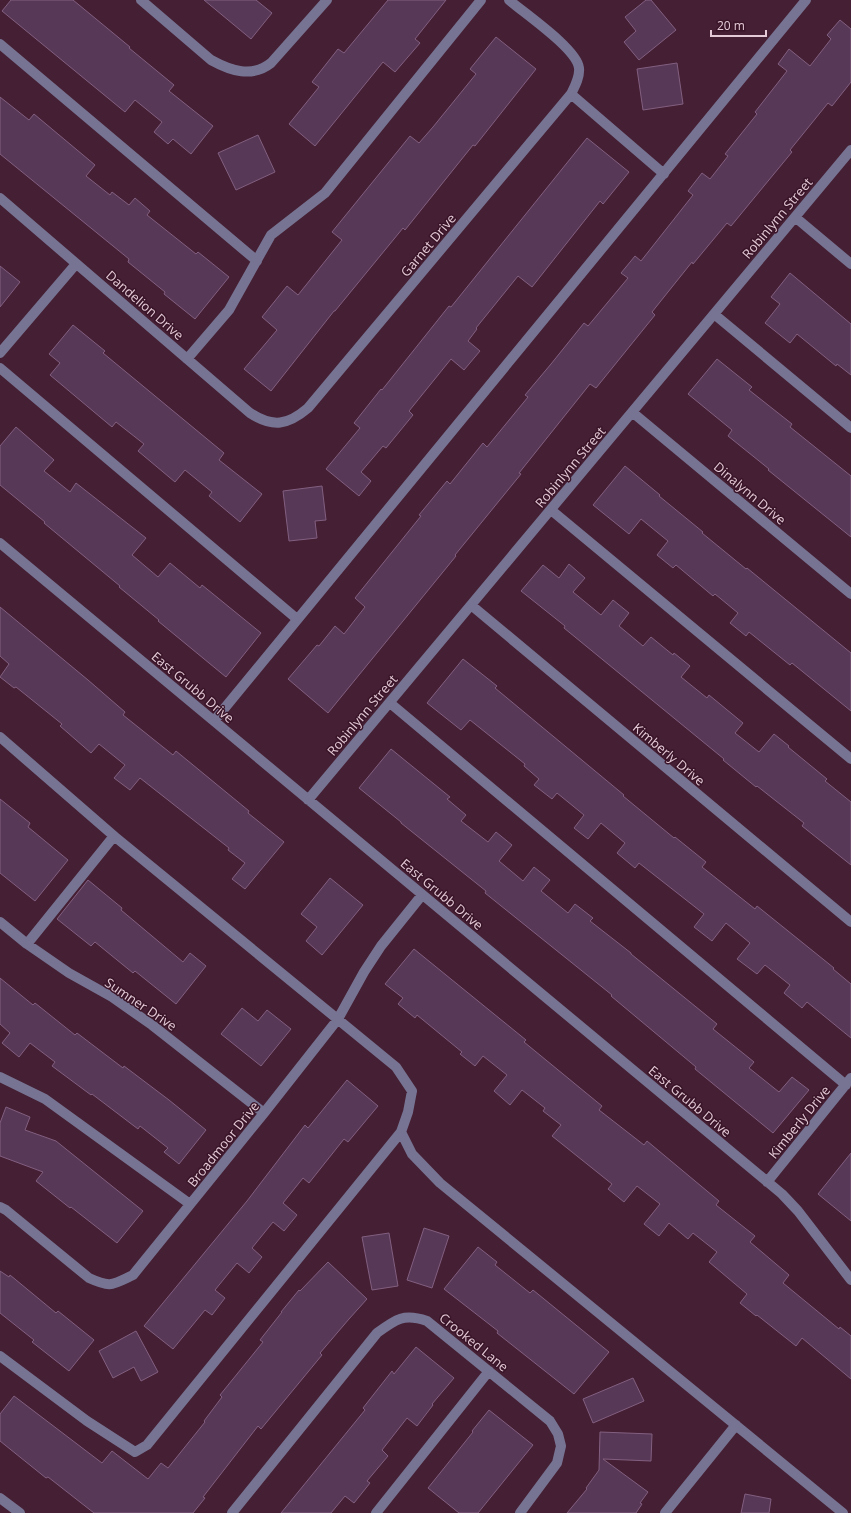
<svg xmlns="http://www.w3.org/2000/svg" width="851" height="1513" viewBox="0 0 851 1513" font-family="'Open Sans',sans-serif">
<rect width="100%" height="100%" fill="#451f33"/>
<path fill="#583857" stroke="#825f80" d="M 11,0 L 73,0 L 130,47 L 129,48 L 174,85 L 169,91 L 213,126 L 191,154 L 173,139 L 168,144 L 154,132 L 162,122 L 135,100 L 125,112 L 2,11 Z
M 204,0 L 256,0 L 272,13 L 251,39 Z
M 388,0 L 446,0 L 415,39 L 420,43 L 395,72 L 383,62 L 315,146 L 289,124 L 319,87 L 312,82 L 338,49 L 344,53 Z
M 646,0 L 651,0 L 676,30 L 639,60 L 624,42 L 636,31 L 625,17 Z
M 840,20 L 851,29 L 851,82 L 832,106 L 828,103 L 790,150 L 792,152 L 731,226 L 727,223 L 693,264 L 692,262 L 652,312 L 655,315 L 596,388 L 590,384 L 519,473 L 521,474 L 455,555 L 456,556 L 328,713 L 288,679 L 317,645 L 319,646 L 335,626 L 344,634 L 365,607 L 355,598 L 421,516 L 419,515 L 447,481 L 450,484 L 483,443 L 487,447 L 528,397 L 525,395 L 551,364 L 584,323 L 588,326 L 628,278 L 621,273 L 635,256 L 641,261 L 693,195 L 688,191 L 702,173 L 710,179 L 728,156 L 725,154 L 757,114 L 755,112 L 787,71 L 778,64 L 789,49 L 810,66 L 831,39 L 827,35 Z
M 496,37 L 536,69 L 475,146 L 473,145 L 405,230 L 403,228 L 335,311 L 334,311 L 271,391 L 244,369 L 277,330 L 262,317 L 287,286 L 298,295 L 342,240 L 332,232 L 410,136 L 419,143 L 433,127 L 476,74 L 470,69 Z
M 677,63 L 683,104 L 643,110 L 637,69 Z
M 0,97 L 29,120 L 34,114 L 95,165 L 86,176 L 110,195 L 112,192 L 129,205 L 135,198 L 150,211 L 147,215 L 196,254 L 198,252 L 229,277 L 195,319 L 164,294 L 165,292 L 128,262 L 129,259 L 0,154 Z
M 258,135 L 275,172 L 236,190 L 218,153 Z
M 587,138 L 629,172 L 603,204 L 600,201 L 532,287 L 518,276 L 476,328 L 477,329 L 468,341 L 480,351 L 464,370 L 451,359 L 409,411 L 413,415 L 386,448 L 383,446 L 361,472 L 371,481 L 359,496 L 326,469 L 360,428 L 354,423 L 381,389 L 382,390 L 449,306 L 451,307 Z
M 0,266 L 20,282 L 0,307 Z
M 790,273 L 851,324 L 851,375 L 837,364 L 836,366 L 797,334 L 790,343 L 765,323 L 780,304 L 771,297 Z
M 73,325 L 105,351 L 103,353 L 224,453 L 219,460 L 262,494 L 240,522 L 209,496 L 212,492 L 185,470 L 175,482 L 138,451 L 144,444 L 116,422 L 112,427 L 50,375 L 60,363 L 49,354 Z
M 717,359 L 752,387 L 749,390 L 792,424 L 790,427 L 851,476 L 851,537 L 768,470 L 769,469 L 728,436 L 732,430 L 688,394 Z
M 16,427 L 54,460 L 44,471 L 70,492 L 76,483 L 146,538 L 132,555 L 158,577 L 170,563 L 200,588 L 202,585 L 261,633 L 226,677 L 158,621 L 159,620 L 119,587 L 120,586 L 44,523 L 45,522 L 0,485 L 0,446 Z
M 625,466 L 660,495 L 659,496 L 703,532 L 702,533 L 746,569 L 747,568 L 851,653 L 851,711 L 792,663 L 790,665 L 749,632 L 746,636 L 730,623 L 738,613 L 715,594 L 713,596 L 676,565 L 673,568 L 657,555 L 668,541 L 641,519 L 629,534 L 593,505 Z
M 322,486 L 326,520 L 315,521 L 317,538 L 289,541 L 283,491 Z
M 569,564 L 585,578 L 573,592 L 601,615 L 613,600 L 629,613 L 619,626 L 643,646 L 651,637 L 673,655 L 674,653 L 690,666 L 681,677 L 707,698 L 709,695 L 743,723 L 735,733 L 759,752 L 774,734 L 789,746 L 788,747 L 827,779 L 825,781 L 851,802 L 851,865 L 802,826 L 804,823 L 757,786 L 756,787 L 723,760 L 724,759 L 564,628 L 565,626 L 521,591 L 543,565 L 559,578 Z
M 0,607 L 88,680 L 125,712 L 123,715 L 173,755 L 176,751 L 249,811 L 248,813 L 284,842 L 245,889 L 232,879 L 245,863 L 228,850 L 229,848 L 140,778 L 130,790 L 114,778 L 125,765 L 99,744 L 91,753 L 60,726 L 62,724 L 16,687 L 14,688 L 0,677 L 9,664 L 0,656 Z
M 463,659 L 497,686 L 495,688 L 624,795 L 623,796 L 674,838 L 675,837 L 706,862 L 702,867 L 755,909 L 757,906 L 834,968 L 833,969 L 851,984 L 851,1038 L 807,1002 L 802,1008 L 784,993 L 790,985 L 765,965 L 757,974 L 737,959 L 750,943 L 726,923 L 712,941 L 694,927 L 704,914 L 639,863 L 635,868 L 617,853 L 625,843 L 601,823 L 588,839 L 574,828 L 584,815 L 557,793 L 552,799 L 534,785 L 539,779 L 524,766 L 525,764 L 470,720 L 461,730 L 427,703 Z
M 391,749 L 450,797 L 447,799 L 466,815 L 461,821 L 488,842 L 496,832 L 512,845 L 499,861 L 523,881 L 534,867 L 550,880 L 541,891 L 568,913 L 575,904 L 593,918 L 590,921 L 631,953 L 631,954 L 717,1024 L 713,1029 L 754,1062 L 749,1068 L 779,1092 L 792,1077 L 809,1090 L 773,1133 L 695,1069 L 696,1067 L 611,996 L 612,995 L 485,893 L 486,891 L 401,823 L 401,822 L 359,788 Z
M 0,799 L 30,823 L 28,827 L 68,860 L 35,901 L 0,873 Z
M 330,878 L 363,905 L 322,955 L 306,941 L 317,927 L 301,914 Z
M 88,880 L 122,908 L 121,910 L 183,962 L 190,953 L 206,966 L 176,1004 L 135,971 L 133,973 L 95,942 L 91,946 L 57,919 Z
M 414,949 L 526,1040 L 524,1042 L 602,1106 L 599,1110 L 644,1145 L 647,1141 L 719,1201 L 716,1205 L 755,1236 L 750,1242 L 789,1275 L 783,1283 L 839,1329 L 840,1327 L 851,1336 L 851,1379 L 802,1338 L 796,1346 L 757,1315 L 756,1316 L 740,1303 L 747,1294 L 709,1262 L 717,1252 L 693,1233 L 688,1239 L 669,1223 L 659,1236 L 644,1224 L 660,1204 L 637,1186 L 624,1202 L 608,1189 L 612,1184 L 552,1136 L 561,1125 L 543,1111 L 545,1108 L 522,1090 L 510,1105 L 494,1091 L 507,1075 L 483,1056 L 475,1066 L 460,1054 L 462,1052 L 417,1015 L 415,1018 L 398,1004 L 403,998 L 385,984 Z
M 0,978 L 33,1005 L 35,1003 L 75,1035 L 77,1033 L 123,1068 L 124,1066 L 169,1100 L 206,1130 L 179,1164 L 164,1152 L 168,1148 L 140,1126 L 138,1129 L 92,1094 L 91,1095 L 52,1066 L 55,1062 L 30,1043 L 19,1057 L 2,1043 L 10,1033 L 0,1024 Z
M 242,1008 L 258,1021 L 267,1010 L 291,1029 L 261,1066 L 221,1034 Z
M 347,1080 L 378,1106 L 348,1142 L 344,1139 L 309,1183 L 303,1178 L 283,1203 L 297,1215 L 284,1231 L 273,1222 L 252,1248 L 262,1257 L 249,1273 L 237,1263 L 215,1290 L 225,1298 L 212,1315 L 205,1310 L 173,1349 L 144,1326 L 247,1201 L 305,1125 L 308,1128 Z
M 6,1107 L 30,1117 L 25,1130 L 56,1141 L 143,1211 L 117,1243 L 71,1207 L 70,1208 L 36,1181 L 43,1172 L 0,1156 L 0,1123 Z
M 851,1153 L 851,1221 L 818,1194 Z
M 424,1228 L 449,1236 L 432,1288 L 407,1280 Z
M 389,1233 L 398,1286 L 372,1290 L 362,1237 Z
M 478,1247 L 497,1262 L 495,1265 L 530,1293 L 533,1290 L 609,1352 L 574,1394 L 497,1333 L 498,1331 L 444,1289 Z
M 328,1262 L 367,1299 L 349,1319 L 320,1353 L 322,1355 L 261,1429 L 258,1426 L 203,1497 L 205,1498 L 193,1513 L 94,1513 L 48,1477 L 46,1478 L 0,1441 L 0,1414 L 14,1396 L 102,1463 L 112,1451 L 148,1479 L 161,1463 L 168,1468 L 205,1422 L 204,1421 L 222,1397 L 220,1395 L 263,1342 L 260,1340 L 282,1312 L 281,1312 L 299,1290 L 300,1291 Z
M 0,1271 L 9,1277 L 10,1275 L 56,1313 L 58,1311 L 94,1340 L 69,1371 L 32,1342 L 34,1340 L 0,1313 Z
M 136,1331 L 158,1372 L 141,1381 L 134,1367 L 113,1378 L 99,1351 Z
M 416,1347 L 454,1378 L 432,1404 L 433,1405 L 417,1426 L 407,1418 L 382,1450 L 388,1456 L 367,1481 L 370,1483 L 354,1503 L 345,1496 L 331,1513 L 281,1513 L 365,1410 L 363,1408 L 392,1371 L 394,1374 Z
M 633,1378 L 644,1401 L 593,1423 L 583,1399 Z
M 489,1410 L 533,1445 L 478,1513 L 459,1513 L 428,1488 L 473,1432 L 472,1431 Z
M 600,1432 L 652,1434 L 651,1461 L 603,1459 L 648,1492 L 640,1503 L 642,1504 L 636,1513 L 567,1513 L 587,1489 L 586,1488 L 599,1470 Z
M 745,1494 L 771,1499 L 769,1513 L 741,1513 Z"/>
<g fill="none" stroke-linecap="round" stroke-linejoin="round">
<path stroke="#777493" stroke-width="10" d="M 141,0 L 211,60 C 231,71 252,78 271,63 L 327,0
M 0,44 L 257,261
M 571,94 L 664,174
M 0,198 L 250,413 C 273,428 288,425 308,408 L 571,94 C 575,86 580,77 579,68 C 577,49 524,13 509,0
M 795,217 L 851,264
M 714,314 L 851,428
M 0,353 L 76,264
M 187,359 L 229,310 L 271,235 L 325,193 L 481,0
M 0,368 L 297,619
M 632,412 L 851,594
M 551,510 L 851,759
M 0,543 L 782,1194 L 798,1211 L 851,1280
M 471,605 L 851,922
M 390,703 L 846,1085
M 214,721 L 806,0
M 0,737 L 114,836 L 396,1067 L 412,1091 L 408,1112 L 401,1132 L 412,1154 L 440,1183 L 843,1513
M 308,800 L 851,150
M 0,922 L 27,944 L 69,973 L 112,997 L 152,1025 L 264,1113
M 27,944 L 114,836
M 0,1077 L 45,1099 L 190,1204
M 767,1182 L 851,1078
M 0,1207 L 6,1210 L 89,1278 C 111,1288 112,1285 133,1275 L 264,1113 L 338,1019 L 364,972 L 381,946 L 422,895
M 0,1356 L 87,1421 L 135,1452 L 147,1445 L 401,1132
M 0,1498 L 20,1513
M 232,1513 L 377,1333 C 396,1319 404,1313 427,1321 L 550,1421 L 558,1434 L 561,1446 L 557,1463 L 520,1513
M 376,1513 L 489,1371
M 665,1513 L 736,1425"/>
</g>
<g text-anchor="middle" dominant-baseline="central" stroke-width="3" stroke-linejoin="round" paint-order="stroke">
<g font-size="13" fill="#e4cad6" stroke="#3a1529">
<text transform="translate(777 218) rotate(-50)">Robinlynn Street</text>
<text transform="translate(428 245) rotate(-50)">Garnet Drive</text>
<text transform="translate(145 305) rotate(41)">Dandelion Drive</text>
<text transform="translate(570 467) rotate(-50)">Robinlynn Street</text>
<text transform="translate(750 493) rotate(40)">Dinalynn Drive</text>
<text transform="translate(193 687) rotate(40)">East Grubb Drive</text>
<text transform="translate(362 715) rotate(-50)">Robinlynn Street</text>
<text transform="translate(669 754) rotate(40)">Kimberly Drive</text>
<text transform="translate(442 894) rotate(40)">East Grubb Drive</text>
<text transform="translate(141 1004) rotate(34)">Sumner Drive</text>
<text transform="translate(690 1101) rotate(40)">East Grubb Drive</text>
<text transform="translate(799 1122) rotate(-51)">Kimberly Drive</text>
<text transform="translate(223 1144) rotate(-51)">Broadmoor Drive</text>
<text transform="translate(474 1342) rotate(39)">Crooked Lane</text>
</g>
</g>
<path d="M711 30v6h55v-6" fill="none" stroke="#e4cad6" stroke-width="2"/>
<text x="717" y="30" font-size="12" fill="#e4cad6" stroke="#3a1529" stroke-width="3" paint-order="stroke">20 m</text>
</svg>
